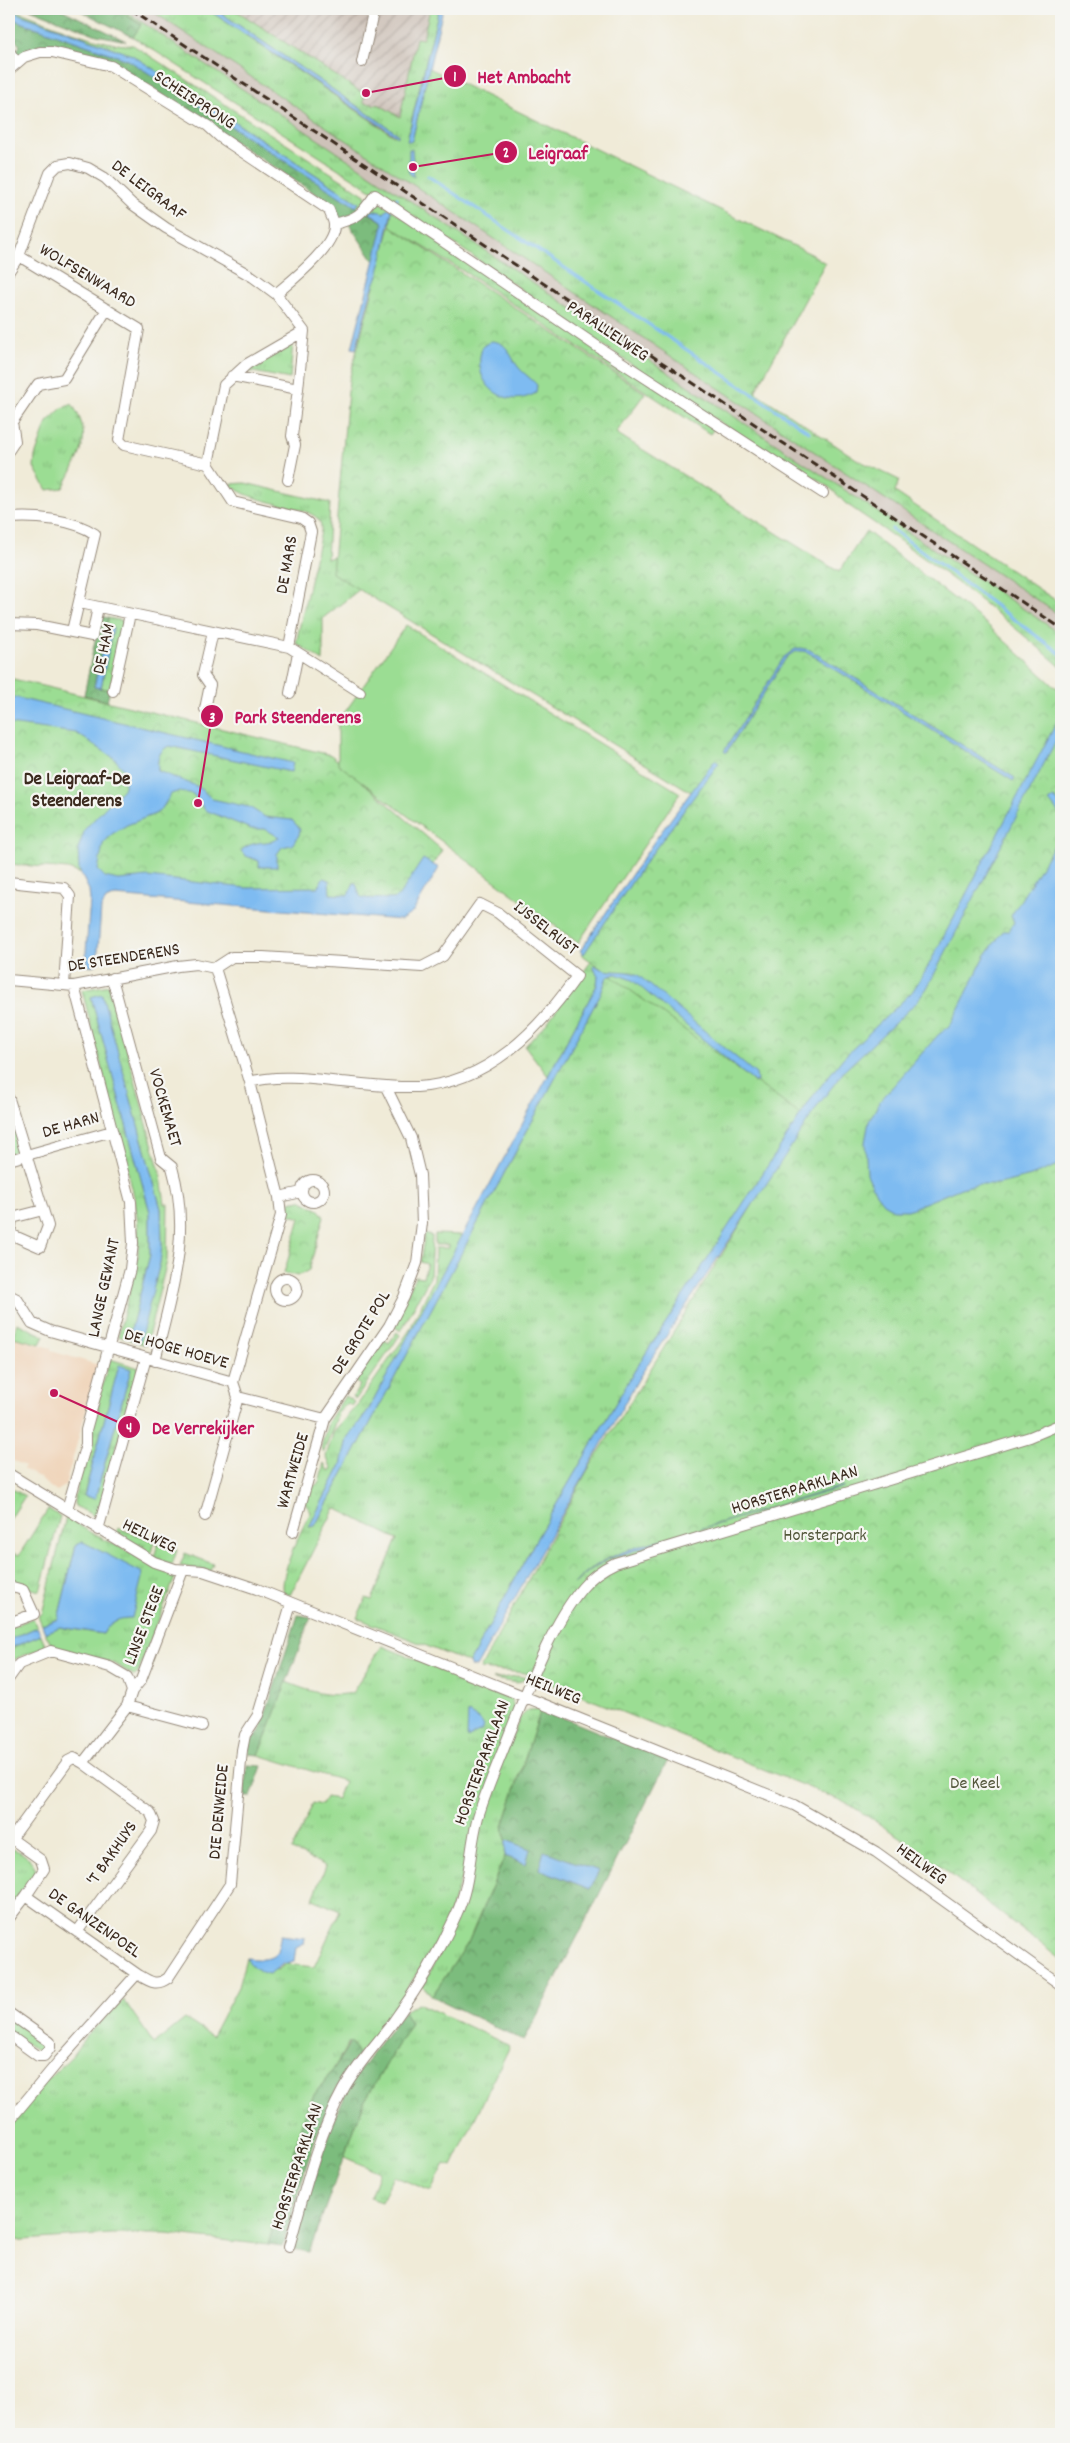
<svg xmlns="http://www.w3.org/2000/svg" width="1070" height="2443" viewBox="0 0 1070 2443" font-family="Dekko,sans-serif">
<defs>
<pattern id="industrial-furrows" width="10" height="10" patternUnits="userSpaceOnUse" patternTransform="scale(1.25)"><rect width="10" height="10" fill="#cec2b9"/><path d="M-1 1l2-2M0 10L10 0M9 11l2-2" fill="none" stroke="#a89e96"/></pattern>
<pattern id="grass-tufts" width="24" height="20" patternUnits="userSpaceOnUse" patternTransform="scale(1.25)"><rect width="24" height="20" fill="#9bdd93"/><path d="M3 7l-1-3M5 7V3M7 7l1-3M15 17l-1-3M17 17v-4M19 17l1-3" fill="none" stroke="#86be7e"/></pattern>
<pattern id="forest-crowns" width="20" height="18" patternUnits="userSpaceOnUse" patternTransform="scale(1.25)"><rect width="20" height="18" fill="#7cbc7d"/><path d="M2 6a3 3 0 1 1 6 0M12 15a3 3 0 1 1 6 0" fill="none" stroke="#679966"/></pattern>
<pattern id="park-crowns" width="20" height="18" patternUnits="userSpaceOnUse" patternTransform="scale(1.25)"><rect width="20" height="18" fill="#9bdd93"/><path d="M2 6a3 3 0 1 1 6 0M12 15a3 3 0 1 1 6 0" fill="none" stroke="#86be7e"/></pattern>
</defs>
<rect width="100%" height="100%" fill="#f6f6f2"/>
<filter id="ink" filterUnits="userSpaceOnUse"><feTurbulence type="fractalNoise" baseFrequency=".02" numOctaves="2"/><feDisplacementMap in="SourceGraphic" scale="10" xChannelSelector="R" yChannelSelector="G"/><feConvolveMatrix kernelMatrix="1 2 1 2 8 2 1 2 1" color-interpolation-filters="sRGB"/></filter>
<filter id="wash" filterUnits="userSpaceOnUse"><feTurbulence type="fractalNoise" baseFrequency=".0096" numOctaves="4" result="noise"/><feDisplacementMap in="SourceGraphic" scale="20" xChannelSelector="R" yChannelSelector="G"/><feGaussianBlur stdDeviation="1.12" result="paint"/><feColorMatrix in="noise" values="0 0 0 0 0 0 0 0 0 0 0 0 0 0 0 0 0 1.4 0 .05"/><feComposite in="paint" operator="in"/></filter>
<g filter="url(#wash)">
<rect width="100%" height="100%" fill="#f0ebd8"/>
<path fill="#f0d6bc" d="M 13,1337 L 51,1348 L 51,1351 L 99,1365 L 65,1486 L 57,1491 L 47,1485 L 39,1477 L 23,1469 L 25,1466 L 9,1459 L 9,1340 L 12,1340 Z"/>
<path fill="url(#industrial-furrows)" d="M 203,9 L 430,9 L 397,146 Z"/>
<path fill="#cec2b9" d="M 117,9 L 172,9 L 1061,604 L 1061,649 L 874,515 Z"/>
<path fill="url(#grass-tufts)" stroke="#6b8458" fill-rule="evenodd" d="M 12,9 C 43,20 102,47 133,45 L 365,195 L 367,200 L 361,210 L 356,207 L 359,203 L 132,55 L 11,11 Z
M 117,9 L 122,9 L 1061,634 L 1061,667 C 993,607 920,554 845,503 C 831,486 812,473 790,468 L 634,366 L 396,204 L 399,199 L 395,197 L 393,201 L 376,193 L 133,37 L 141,24 Z
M 149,9 L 207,9 L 394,136 L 398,134 L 215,9 L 232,9 L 240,13 L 364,94 L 364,103 L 380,105 L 400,117 L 416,38 L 423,39 L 430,9 L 439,9 L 408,135 L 412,141 L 429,68 L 813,255 L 825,263 L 755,392 L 858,460 L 899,480 L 895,492 L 1061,604 L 1061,616 Z
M 379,202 L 389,208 L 386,212 L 381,213 L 373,210 L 370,213 L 366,212 L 373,204 Z
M 392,210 L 716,426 L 710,434 L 463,271 L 393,228 L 390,225 Z
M 293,341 L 290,379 L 248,371 L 248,367 Z
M 72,404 C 95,439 79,456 63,488 L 47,490 L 34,467 L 35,456 L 47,422 L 62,408 Z
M 245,483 L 330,503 L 327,559 L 358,547 L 406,553 L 323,618 L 323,661 L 296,643 L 318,545 C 319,538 323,529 320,522 C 312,504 249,505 230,484 Z
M 108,618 L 124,621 L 110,690 L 101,688 L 113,628 L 107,627 Z
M 627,948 L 652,950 L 686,967 L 823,1082 L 635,1370 L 538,1536 L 469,1663 L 357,1618 L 366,1598 L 372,1600 L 397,1539 L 335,1508 L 290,1595 L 284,1593 C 278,1576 302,1528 311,1512 L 305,1503 L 309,1489 L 319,1483 L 324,1463 L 328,1471 L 332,1469 L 326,1456 L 334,1431 L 358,1404 L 409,1331 L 434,1279 L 435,1248 L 449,1248 L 449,1245 L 435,1245 L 435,1234 L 463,1235 L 369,1409 L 347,1439 L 341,1465 L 309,1527 L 315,1526 L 602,991 L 607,977 L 616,974 L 632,980 L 754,1082 L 757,1081 L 756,1074 L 638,975 C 624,967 607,975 595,965 L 593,967 L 598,976 L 597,985 L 548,1076 L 525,1046 L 547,1023 L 592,960 L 604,954 Z
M 109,985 L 161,1176 L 165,1204 L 168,1204 L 167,1261 L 146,1345 L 118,1336 L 138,1258 L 138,1226 L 135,1200 L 82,990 ZM 102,995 L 161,1209 L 162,1246 L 160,1263 L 139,1340 L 129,1337 L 150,1255 L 150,1212 L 91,997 Z
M 9,1110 L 19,1144 L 18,1149 L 9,1154 Z
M 425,1234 L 432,1236 L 430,1277 L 401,1331 L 392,1325 L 416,1276 L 423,1277 L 427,1264 L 420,1262 Z
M 17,1323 L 44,1336 L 40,1344 L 13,1337 Z
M 397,1332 L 400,1335 L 356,1399 L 353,1397 L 360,1385 L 354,1381 L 383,1339 L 389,1343 Z
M 110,1359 L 139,1368 L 98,1512 L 95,1516 L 75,1506 L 74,1502 L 89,1433 ZM 119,1366 L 131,1369 L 95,1499 L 84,1495 Z
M 345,1396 L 354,1402 L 351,1406 L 348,1403 L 337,1414 C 337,1420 327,1442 324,1452 L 321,1447 L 328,1422 Z
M 9,1487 L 25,1496 L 9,1521 Z
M 48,1509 L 60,1516 L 40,1591 L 9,1583 L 9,1552 L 19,1555 Z
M 66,1517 L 93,1534 L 176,1575 L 138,1673 L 135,1676 L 113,1663 L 52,1646 L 45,1633 L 59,1627 L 103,1634 L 109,1624 L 121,1618 L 83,1542 L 76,1545 L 58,1619 L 42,1625 L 38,1616 L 42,1614 Z
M 118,1528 L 154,1541 L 150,1557 L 115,1538 Z
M 158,1543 L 177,1550 L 172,1565 L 154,1558 Z
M 185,1553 L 213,1564 L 210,1571 L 180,1566 Z
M 33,1618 L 37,1627 L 9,1640 L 9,1628 Z
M 41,1635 L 46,1646 L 15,1659 L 9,1668 C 9,1642 20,1644 41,1635 Z
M 382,1646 L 510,1697 L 514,1707 L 514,1717 L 445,1927 L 390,2017 L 358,2055 L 351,2042 L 349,2042 L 333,2070 L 314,2095 L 304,2116 L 268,2245 L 166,2234 L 111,2234 L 9,2241 L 9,2126 L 44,2083 L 72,2056 L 86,2036 L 124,2000 L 154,2044 L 185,2019 L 212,2036 L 238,1987 L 246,1958 L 249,1962 L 277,1970 L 286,1964 L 314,1967 L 340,1911 L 313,1899 L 326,1866 L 292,1850 L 313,1803 L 322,1805 L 326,1797 L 337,1799 L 344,1781 L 259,1755 L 286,1682 C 309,1691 327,1698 352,1693 Z
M 518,1676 L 527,1678 L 517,1683 L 493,1679 Z
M 541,1709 L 503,1827 L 506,1840 L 505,1856 L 468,1943 L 432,1996 L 423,1986 L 451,1929 L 483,1809 L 520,1718 L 528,1710 Z
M 9,1849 C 19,1848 36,1862 36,1872 L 9,1909 Z
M 418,2003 L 510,2046 L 452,2166 L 445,2164 L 431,2191 L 393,2176 L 382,2201 L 370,2197 L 379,2172 L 344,2157 L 364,2102 L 411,2023 L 404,2011 Z
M 9,2017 L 46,2043 L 44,2051 L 39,2052 L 9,2032 Z"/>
<path fill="url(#forest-crowns)" stroke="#5c734e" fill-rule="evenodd" d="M 30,9 L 61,9 L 126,41 L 97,35 Z
M 77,9 L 117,9 L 141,25 L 133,37 Z
M 9,18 L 128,60 L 361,210 L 338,220 L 322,198 L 116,65 L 56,49 L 17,56 L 15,52 L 20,46 L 12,35 L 9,36 Z
M 366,212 L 382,221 L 383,225 L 375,263 L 349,224 Z
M 100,616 L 108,618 L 94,687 L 110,690 L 107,701 L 84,695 Z
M 298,1615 L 311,1617 L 259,1755 L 248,1754 L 250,1740 L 259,1733 Z
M 541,1709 L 668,1760 L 524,2041 L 432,1996 L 468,1943 L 505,1856 L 526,1864 L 529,1849 L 506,1840 L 503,1827 ZM 544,1852 L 590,1889 L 539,1869 Z
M 247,1765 L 262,1766 L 251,1797 L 244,1797 Z
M 404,2011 L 411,2023 L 364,2102 L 309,2252 L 293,2249 L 332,2123 L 352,2080 Z
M 351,2041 L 358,2055 C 321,2101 299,2190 283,2247 L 268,2245 L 304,2116 L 314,2095 L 333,2070 Z"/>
<path fill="url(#park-crowns)" stroke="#6b8458" d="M 390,226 L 645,393 L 616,433 L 839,572 L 866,531 L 982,620 L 1054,686 L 1061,690 L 1061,1960 L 918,1849 L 847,1803 L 525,1673 L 480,1669 L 586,1473 L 806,1119 L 581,954 L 691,792 L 332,573 L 349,380 Z
M 9,678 L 331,755 L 442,850 L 408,905 L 103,882 L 68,869 L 9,864 Z
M 300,1200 L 319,1210 L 324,1216 L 309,1270 L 298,1276 L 284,1273 L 300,1218 L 288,1214 L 290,1202 Z"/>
<path fill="#9bdd93" stroke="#6b8458" d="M 406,625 L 680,793 L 578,943 L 338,764 L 338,722 Z"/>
<path fill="#7ebbf1" stroke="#5c7288" d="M 207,9 L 215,9 L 398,134 L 398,137 Z
M 439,9 L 443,9 L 412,141 L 407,141 Z
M 11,11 L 132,55 L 359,203 L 356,207 L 128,60 L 9,18 Z
M 409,149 L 412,149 L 414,177 L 409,173 Z
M 389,208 L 392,210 L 379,273 L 371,292 L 356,349 L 352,348 C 362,307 374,267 383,225 L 382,221 L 370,213 L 372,210 L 384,213 Z
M 491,341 C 509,342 509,356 519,368 C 524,374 532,379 537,385 L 536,393 C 502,412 469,380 483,346 Z
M 107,627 L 113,628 L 101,688 L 94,687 Z
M 800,648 L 810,650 L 1015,778 L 1013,781 L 809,653 C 799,649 794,651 786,658 L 726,753 L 724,751 L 784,657 L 795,649 Z
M 9,696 L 293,763 L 291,772 L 169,746 C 158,751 157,760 158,771 L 199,787 L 212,799 L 249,807 L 265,817 L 292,820 L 300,829 L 299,835 L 292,845 L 282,847 L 277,854 L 277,867 L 259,867 L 259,861 L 246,856 L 241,851 C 253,838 271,846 279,837 L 265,829 L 251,829 L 205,810 L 193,794 L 180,791 L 171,794 L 161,810 L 155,814 L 127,825 L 112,834 L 103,844 L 98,870 L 105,877 L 118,880 L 148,877 L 247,888 L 318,887 L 323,878 L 329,880 L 330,894 L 348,895 L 354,883 L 356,883 L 360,896 L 363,898 L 393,899 L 399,896 L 423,859 L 439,868 L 412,913 L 401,920 L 115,896 L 106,900 L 101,908 L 97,964 L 88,967 L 86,952 L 90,900 L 89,890 L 79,870 L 78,849 L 85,829 L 123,789 L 125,783 L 124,770 L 114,758 L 76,733 L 9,724 Z
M 1061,714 L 1061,731 L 927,988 L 915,1004 L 845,1070 L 819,1104 L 640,1376 L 476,1667 L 470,1666 L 469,1663 L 538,1536 L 635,1370 L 813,1096 L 843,1058 L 912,992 L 925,972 Z
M 715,760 L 719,763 L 642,867 L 584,954 L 580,951 L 655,840 Z
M 1054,798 L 1061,805 L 1061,816 L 1049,801 Z
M 1061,834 L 1061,1164 L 1031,1176 L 999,1184 L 978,1184 L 961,1188 L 908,1210 L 895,1210 L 883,1203 L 876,1194 L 867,1174 L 865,1142 L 869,1121 L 880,1101 L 938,1035 L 950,1026 L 985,956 L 1003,931 L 1009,931 L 1014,922 L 1011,916 Z
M 595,965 C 606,975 625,968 638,975 L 756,1074 L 757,1082 L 754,1082 L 632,980 L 616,974 L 607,977 L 602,991 L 315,1526 L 309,1527 L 341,1465 L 347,1439 L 369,1409 L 597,985 L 598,976 L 593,966 Z
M 102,994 L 161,1209 L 162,1246 L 160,1263 L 140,1341 L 129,1338 L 150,1255 L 150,1212 L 91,997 Z
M 119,1365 L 131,1369 L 95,1499 L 84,1496 Z
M 843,1486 L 843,1487 L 700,1529 Z
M 692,1531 L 609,1559 L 590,1570 L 574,1584 C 604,1551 652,1543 692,1531 Z
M 83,1542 L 143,1573 L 132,1618 C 118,1618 110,1621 103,1634 L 60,1627 L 45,1633 L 42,1625 L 58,1619 L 76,1545 Z
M 37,1627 L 41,1635 L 13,1647 L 9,1653 L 9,1640 Z
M 468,1713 L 480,1720 L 484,1726 L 481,1731 L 467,1738 Z
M 506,1840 L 530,1849 L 526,1864 L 505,1856 Z
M 544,1851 L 599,1871 L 590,1889 L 539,1869 Z
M 281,1935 L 305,1938 L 304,1944 L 296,1948 L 294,1961 L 283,1964 L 269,1974 C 260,1973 251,1966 246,1958 C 257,1959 271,1962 278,1951 C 279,1948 279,1940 281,1935 Z"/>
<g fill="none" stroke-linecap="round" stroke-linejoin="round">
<path stroke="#7ebbf1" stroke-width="3" d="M 428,176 L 809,432
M 393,205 L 397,198
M 892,529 L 1061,654"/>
</g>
</g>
<g filter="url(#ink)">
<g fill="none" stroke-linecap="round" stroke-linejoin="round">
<g stroke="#968a7b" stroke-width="12">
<path id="minor" d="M 9,51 L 16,62
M 362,62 L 374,9
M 9,70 L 24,57 L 40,52 L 52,52 L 111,66 L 208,126 L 220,137 L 329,210 C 330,214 334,220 334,225 C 335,247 291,281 276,294
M 334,224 C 357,219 362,214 375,195 L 598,347 L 823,493
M 19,256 L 139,329 L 119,440 L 124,445 L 208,464
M 9,271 L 19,256 L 50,173 L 58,165 L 70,163 L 88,168 L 105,178 L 132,204 L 166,228 L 253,277 L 276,294 L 304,331 L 247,364 L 224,385 L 208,464
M 232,376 L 298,389 L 304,331
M 9,450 L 15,441 L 12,422 L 38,384 L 64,379 L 107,309
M 288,480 L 295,445 L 292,436 L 298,389
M 9,518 C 34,516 73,519 95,534 L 72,631
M 80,603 L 289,647 L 311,532 L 308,523 L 301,518 L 233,502 L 208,464
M 9,624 L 37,625 L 92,636 L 98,607
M 289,647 L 360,692
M 113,691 L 130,614
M 290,693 L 298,653
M 205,709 L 210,685 L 203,675 L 213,632
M 9,882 L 64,888 L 70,896 L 64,985
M 215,968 L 232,957 L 263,957 L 422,967 L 443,956 L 480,904 L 498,913 L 577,976 C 538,1031 488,1083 417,1087 C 391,1088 366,1084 341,1082 C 313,1079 277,1074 250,1082
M 215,968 L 250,1082 L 279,1197 L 281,1215 L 233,1382 L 238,1397
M 112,978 L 161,1158 L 172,1167 C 192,1236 171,1294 155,1361
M 9,980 L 74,986 L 178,966 L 196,964 L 215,968
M 9,1099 L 48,1226 L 40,1247 L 10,1234 L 12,1218 L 43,1210
M 9,1160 L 112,1131
M302 1191a11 11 0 1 1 22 0a11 11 0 1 1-22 0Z
M 279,1197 L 302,1192
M275 1289a11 11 0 1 1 22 0a11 11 0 1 1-22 0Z
M 9,1295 L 17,1299 L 32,1323 L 50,1331 L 233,1382
M 238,1397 L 325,1419
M 9,1474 L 154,1562 L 175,1569 L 203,1571 L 257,1589 L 794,1805 L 876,1852 L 1061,1985
M 67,1509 L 86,1444 L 86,1430 L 130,1269 L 133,1243 L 131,1202 L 74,986
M 205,1516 L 238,1397
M 98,1530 L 146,1358
M 293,1532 L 325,1419 L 389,1326 L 404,1297 L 417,1263 L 422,1223 L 420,1175 L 411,1138 L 386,1087
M 9,1586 L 23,1590 L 34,1614 L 9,1623
M 9,1678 L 19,1664 L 51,1651 L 110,1667 L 127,1677 L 132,1691 L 127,1706 L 83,1763 L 74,1758 L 68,1761 L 9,1842
M 132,1691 L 141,1680 L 183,1570
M 127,1706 L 202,1726
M 9,1837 L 41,1860 L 44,1869 L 26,1896 L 137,1974 C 149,1981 156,1987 168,1978 L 230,1884 L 242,1750 L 245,1735 L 258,1715 L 291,1604
M 9,1918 L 26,1896
M 77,1932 L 151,1831 L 154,1821 L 150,1812 L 83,1763
M 9,2013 L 50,2042 L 50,2048 L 44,2056 L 38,2056 L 9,2035
M 9,2121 L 59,2061 L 137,1974
M 289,2247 C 304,2194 316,2139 343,2090 C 356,2066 374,2047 391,2025 C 416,1991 439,1953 456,1915 C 471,1884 469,1850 478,1817 C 487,1787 500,1759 511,1730 C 529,1686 551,1625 582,1588 C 591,1577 602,1569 615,1563 L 1030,1437 L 1061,1424"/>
</g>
<use href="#minor" stroke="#fff" stroke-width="10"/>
<path stroke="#3b2a1e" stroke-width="3" stroke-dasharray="8 4" stroke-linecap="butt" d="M 131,9 L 1061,628"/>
</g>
</g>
<g text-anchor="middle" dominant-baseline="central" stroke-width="4.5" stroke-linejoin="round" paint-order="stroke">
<g font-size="18" fill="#3b2a1e" stroke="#f6f6f2">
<text transform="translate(194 101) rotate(33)">SCHEISPRONG</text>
<text transform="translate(148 191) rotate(37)">DE LEIGRAAF</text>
<text transform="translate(87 277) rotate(31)">WOLFSENWAARD</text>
<text transform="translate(607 332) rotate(34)">PARALLELWEG</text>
<text transform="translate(288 565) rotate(-80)">DE MARS</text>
<text transform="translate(105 649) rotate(-78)">DE HAM</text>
<text transform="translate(545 929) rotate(38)">IJSSELRUST</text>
<text transform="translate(124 959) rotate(-9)">DE STEENDERENS</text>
<text transform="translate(164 1108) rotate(74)">VOCKEMAET</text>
<text transform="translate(71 1126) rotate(-16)">DE HARN</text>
<text transform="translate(105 1288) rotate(-78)">LANGE GEWANT</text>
<text transform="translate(362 1333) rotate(-58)">DE GROTE POL</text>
<text transform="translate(176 1350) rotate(16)">DE HOGE HOEVE</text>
<text transform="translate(294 1471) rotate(-74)">WARTWEIDE</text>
<text transform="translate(795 1491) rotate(-17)">HORSTERPARKLAAN</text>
<text transform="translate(149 1537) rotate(26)">HEILWEG</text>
<text transform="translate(145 1626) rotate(-69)">LINSE STEGE</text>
<text transform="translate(553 1690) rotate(22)">HEILWEG</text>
<text transform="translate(483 1763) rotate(-70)">HORSTERPARKLAAN</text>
<text transform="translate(220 1812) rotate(-85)">DIE DENWEIDE</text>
<text transform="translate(113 1854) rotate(-55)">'T BAKHUYS</text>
<text transform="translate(921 1865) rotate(36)">HEILWEG</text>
<text transform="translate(94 1924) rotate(35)">DE GANZENPOEL</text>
<text transform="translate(298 2167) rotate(-72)">HORSTERPARKLAAN</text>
</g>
<g font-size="18" fill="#53573b" stroke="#f6f6f2">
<text x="825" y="1536">Horsterpark</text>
<text x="975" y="1784">De Keel</text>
</g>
<g font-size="19" font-weight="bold" fill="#3b2a1e" stroke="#f6f6f2">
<text x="77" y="780">De Leigraaf-De<tspan x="77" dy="22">Steenderens</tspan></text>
</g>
</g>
<path fill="none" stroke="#c2185b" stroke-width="2" d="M366 93L455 76M413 167L506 152M198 803L212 716M54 1393L129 1427"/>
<g fill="#c2185b" stroke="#f6f6f2" stroke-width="2">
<circle cx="366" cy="93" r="5"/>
<circle cx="413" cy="167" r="5"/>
<circle cx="198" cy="803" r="5"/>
<circle cx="54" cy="1393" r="5"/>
<circle cx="455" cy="76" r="12"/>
<circle cx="506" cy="152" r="12"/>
<circle cx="212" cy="716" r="12"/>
<circle cx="129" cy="1427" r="12"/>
</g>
<g font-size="15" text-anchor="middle" font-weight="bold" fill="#fff">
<text x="455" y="81">1</text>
<text x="506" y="157">2</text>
<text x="212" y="722">3</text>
<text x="129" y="1432">4</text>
</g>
<g font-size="19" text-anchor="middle" font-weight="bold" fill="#c2185b" stroke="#f6f6f2" stroke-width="4.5" stroke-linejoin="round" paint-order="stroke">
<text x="524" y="83">Het Ambacht</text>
<text x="558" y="159">Leigraaf</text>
<text x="298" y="723">Park Steenderens</text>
<text x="203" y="1434">De Verrekijker</text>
</g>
<rect width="1070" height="2443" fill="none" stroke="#f6f6f2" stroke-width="30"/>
</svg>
